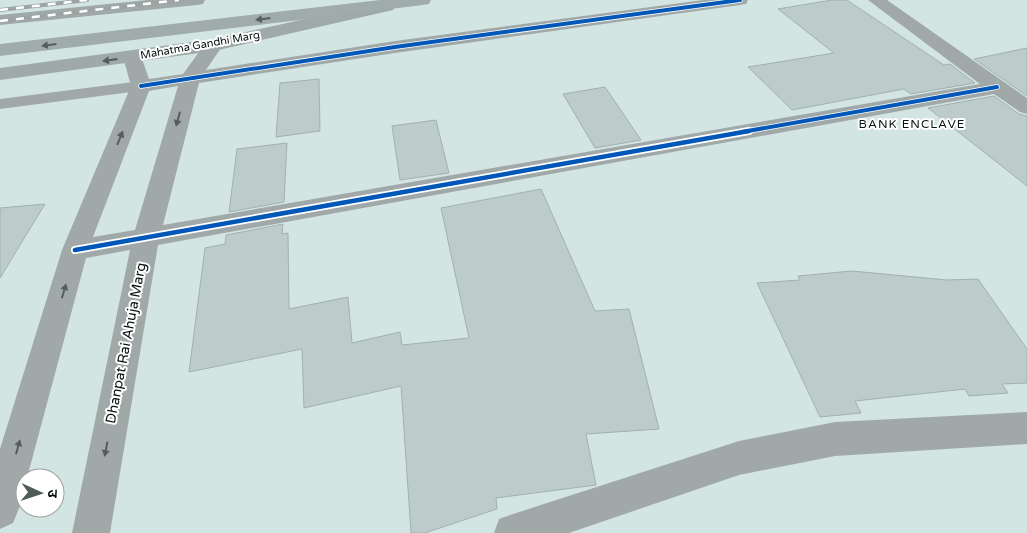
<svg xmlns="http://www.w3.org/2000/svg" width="1027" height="533" viewBox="0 0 1027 533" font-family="'Varela Round','Noto Sans Devanagari',sans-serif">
<rect width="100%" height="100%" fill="#d3e5e3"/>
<path fill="#bdccca" stroke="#a2b0ae" d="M 832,0 L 847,0 L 944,65 L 950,64 L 975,83 L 911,94 L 904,89 L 792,110 L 748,67 L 834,53 L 778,9 Z
M 1027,48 L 1027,96 L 974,59 Z
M 319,79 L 320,131 L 276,137 L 280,83 Z
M 605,87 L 641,140 L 595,148 L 563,94 Z
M 994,96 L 1019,114 L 1027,116 L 1027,186 L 928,108 Z
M 436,120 L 449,173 L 400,180 L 392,126 Z
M 287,143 L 284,202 L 229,212 L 237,149 Z
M 541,189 L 595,311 L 629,309 L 659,429 L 586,434 L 596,485 L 496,498 L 497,509 L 425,533 L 411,533 L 401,386 L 304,408 L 302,349 L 189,372 L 205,248 L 225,244 L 226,235 L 283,224 L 282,234 L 288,233 L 289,309 L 348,297 L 352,343 L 400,332 L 402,345 L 469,338 L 441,208 Z
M 45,204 L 0,278 L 0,208 Z
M 852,271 L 947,280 L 978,279 L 1027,349 L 1027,383 L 1002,384 L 1008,393 L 969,396 L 965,389 L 855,401 L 861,413 L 820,417 L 757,283 L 800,280 L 798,276 Z"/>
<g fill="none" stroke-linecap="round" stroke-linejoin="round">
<path fill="#a1a9a8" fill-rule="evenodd" d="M 141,81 L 147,82 L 149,86 L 147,90 L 0,109 L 0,99 Z"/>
<path fill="#a1a9a8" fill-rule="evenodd" d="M 703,0 L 748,0 L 746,4 L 740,5 L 395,53 L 199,83 L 163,225 L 980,84 L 868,0 L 887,0 L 1027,98 L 1027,114 L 1020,112 L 994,94 L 158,245 L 110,533 L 72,533 L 130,250 L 86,258 L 27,478 L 25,478 C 25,494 19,509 13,523 L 0,529 L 0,449 L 62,250 L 131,86 L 123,57 L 126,53 L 133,51 L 140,53 L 149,79 L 183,74 L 207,41 L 214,39 L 221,41 L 223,45 L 206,70 L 395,41 ZM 178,86 L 135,230 L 93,237 L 149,91 Z
M 1027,412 L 1027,444 L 835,456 L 739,475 L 569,533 L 494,533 L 499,519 L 513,514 L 739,441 L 835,422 Z"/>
<path fill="#9ea9a8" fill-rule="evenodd" d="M 147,0 L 205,0 L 203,4 L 197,5 L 0,25 L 0,15 Z
M 387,1 L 393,2 L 395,6 L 393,10 L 214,51 L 0,80 L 0,68 L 214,39 Z"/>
<path fill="#a0acaa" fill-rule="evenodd" d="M 380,0 L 431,0 L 429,4 L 423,5 L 0,56 L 0,44 Z"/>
<g stroke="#9ba4a2" stroke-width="4">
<path id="rail" d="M 0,10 L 87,0
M 0,21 L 179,0"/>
</g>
<use href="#rail" stroke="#fff" stroke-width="2.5" stroke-dasharray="8" stroke-linecap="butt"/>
<g stroke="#fff" stroke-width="5.5">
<path id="cycleway-far1" d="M 141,86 L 395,47 L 740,0
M 742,132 L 997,87"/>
</g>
<g stroke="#fff" stroke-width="8">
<path id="cycleway" d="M 75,250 L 749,131"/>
</g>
<use href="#cycleway-far1" stroke="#0057b8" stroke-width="4"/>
<use href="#cycleway" stroke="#0057b8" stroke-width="4.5"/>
</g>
<defs><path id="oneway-solid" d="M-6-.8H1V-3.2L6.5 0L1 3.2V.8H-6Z" transform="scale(1.25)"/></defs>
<g fill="#545f5e">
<use href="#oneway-solid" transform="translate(263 19) rotate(173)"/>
<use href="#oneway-solid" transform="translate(49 45) rotate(173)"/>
</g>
<use fill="#525e5c" href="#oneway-solid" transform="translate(110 60) rotate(172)"/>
<g fill="#545e5c">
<use href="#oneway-solid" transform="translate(178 119) rotate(105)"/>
<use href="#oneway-solid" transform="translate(120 138) rotate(-68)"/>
<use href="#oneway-solid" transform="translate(64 291) rotate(-74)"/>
<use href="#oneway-solid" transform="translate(18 447) rotate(-74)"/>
<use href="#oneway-solid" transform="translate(106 449) rotate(101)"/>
</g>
<g text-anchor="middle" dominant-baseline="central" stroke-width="4" stroke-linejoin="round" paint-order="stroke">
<g font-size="11" fill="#071211" stroke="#fff">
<text transform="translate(200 45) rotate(-10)">Mahatma Gandhi Marg</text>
</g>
<g font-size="12" letter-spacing="1" fill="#071211" stroke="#fff">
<text x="912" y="124">BANK ENCLAVE</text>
</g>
<g font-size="14" fill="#071211" stroke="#fff">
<text transform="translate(126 343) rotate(-79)">Dhanpat Rai Ahuja Marg</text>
</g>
</g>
<g transform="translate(40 493) rotate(93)"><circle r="24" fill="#ffffff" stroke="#9ca0a0"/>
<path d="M0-4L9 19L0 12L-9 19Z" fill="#4e5c5a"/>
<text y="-8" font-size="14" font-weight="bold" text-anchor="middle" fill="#071211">उ</text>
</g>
</svg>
